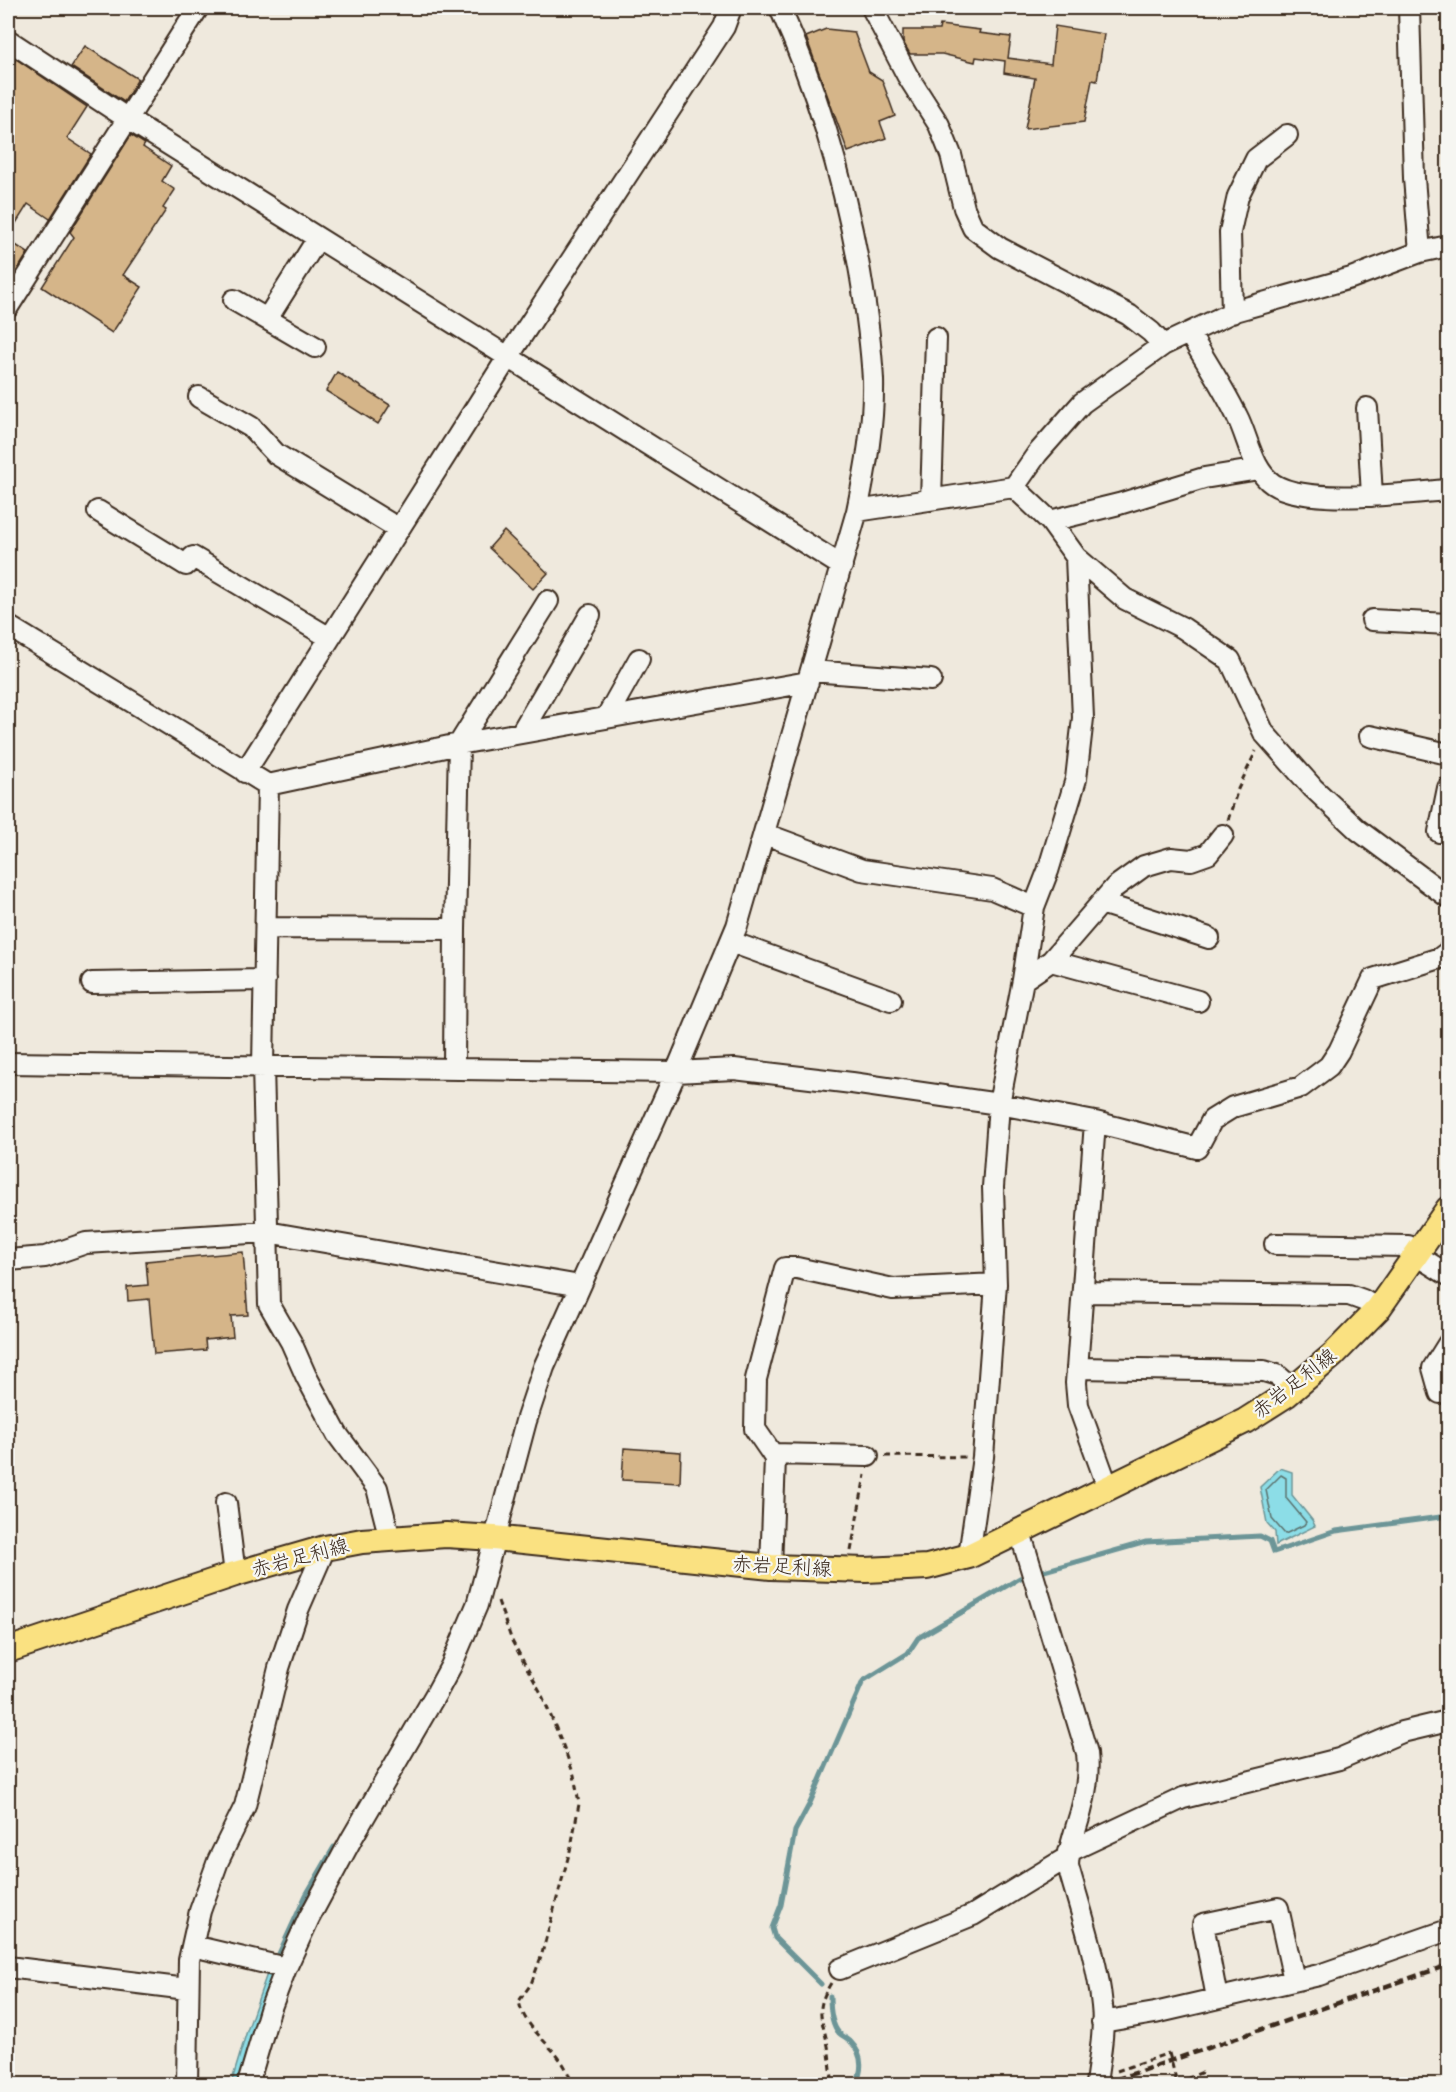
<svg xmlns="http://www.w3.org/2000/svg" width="1456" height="2092" viewBox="0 0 1456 2092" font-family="Itim,'Klee One',sans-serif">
<rect width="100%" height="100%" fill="#efe9dd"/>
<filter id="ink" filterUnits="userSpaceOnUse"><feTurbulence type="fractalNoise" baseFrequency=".0167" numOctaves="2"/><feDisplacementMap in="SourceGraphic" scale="12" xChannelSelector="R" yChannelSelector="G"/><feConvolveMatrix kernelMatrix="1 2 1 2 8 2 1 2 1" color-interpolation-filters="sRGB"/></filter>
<g filter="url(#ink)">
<path fill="#8cdde7" stroke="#6c9597" stroke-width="1.5" d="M 1280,1468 L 1292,1472 L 1292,1495 L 1312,1520 L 1315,1526 L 1276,1545 L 1275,1532 L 1267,1523 L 1260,1487 Z
M 269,1968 L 279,1972 L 245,2084 L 231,2084 L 246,2034 Z"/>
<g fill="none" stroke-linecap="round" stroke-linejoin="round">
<path stroke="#5b726e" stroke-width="1.5" d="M 1281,1475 L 1286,1478 L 1286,1498 L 1306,1522 L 1304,1525 L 1285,1534 L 1272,1519 L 1266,1490 Z"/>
<path stroke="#6c9597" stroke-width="5" d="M 1037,1573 L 1146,1542 L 1260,1536 L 1270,1541 L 1274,1552 L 1336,1531 L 1448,1516
M 277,1958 L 306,1895 L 334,1847
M 821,1984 L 775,1938 L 772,1928 L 781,1905 L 795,1831 L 810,1803 L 863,1681 L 908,1653 L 918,1638 L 1020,1578 L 1028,1576
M 830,1996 C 830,2007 831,2024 839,2033 C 842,2036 847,2038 850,2041 C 863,2054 863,2069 856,2084"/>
</g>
<path fill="#d5b589" stroke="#3b2a1e" stroke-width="1.5" d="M 940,25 L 980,30 L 979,33 L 1011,37 L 1008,58 L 1051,64 L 1055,26 L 1104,34 L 1097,81 L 1092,80 L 1084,122 L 1025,129 L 1035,78 L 1004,73 L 1005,61 L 976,57 L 975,62 L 942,54 L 910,54 L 903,42 L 903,30 L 939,30 Z
M 826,29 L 854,32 L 869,72 L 882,80 L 895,116 L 880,122 L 886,138 L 848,152 L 806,37 Z
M 85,46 L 138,79 L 124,102 L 71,67 Z
M 16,59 L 87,107 L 67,138 L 91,154 L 50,219 L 28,204 L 8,236 L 8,73 Z
M 131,135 L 145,144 L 143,147 L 171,166 L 162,181 L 175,190 L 163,208 L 166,210 L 123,275 L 142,287 L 112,333 L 42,287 L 74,237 L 70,232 Z
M 8,240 L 28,253 L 8,285 Z
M 337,372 L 390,405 L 378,424 L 326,391 Z
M 504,531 L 548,573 L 533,589 L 489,548 Z
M 243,1252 L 248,1315 L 231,1316 L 233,1337 L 205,1340 L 206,1350 L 154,1354 L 149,1299 L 128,1301 L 127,1287 L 148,1285 L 146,1261 Z
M 624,1448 L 681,1452 L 680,1483 L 622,1480 Z"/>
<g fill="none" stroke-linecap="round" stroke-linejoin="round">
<g stroke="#3b2a1e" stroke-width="24">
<path id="minor" d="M 872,8 L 907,75 L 939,125 L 951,155 L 964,208 L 973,228 L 1000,248 L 1129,315 L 1151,332 L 1163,345
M 1409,8 L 1414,178 L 1420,252
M 8,40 L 128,119 L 842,566
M 234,300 L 315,347
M 8,307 L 198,8
M 1232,313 L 1230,232 L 1238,196 L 1256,159 L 1287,135
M 267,319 L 318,238
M 1189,333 C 1205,360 1223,387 1237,416 C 1248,437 1252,470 1273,484 C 1306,506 1408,493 1448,490
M 199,397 L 251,427 L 276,454 L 399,529
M 1367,408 L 1372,496
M 1014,487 L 1037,454 L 1082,403 L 1163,345 L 1235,311 L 1351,278 L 1420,252 L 1448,246
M 931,500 L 936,338
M 98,511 L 186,565 L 193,557 L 330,638
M 857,511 L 1014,487 L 1050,521 L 1076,557 L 1125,599 L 1183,628 L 1230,660 L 1264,733 L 1313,788 L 1358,830 L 1448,897
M 1050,521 L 1119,504 L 1204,478 L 1259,469
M 1372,620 L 1448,624
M 8,626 L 268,785 L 459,744 L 808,682
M 811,671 L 931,680
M 606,718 L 639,659
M 521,733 L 590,615
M 1370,736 L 1448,754
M 245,772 L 508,357 L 724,27 L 731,8
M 268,785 L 263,1066 L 269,1304 L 291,1342 L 306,1376 L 337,1434 L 377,1488 L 390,1539
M 1439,832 L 1448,788
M 765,834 L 862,870 L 992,889 L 1034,907
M 1101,903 L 1209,938
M 266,928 L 455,929 L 459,744 L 548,601
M 731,942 L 891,1000
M 1051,961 L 1198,1001
M 1023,980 L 1051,961 L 1115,887 L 1144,866 L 1171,858 L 1191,860 L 1208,854 L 1223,835
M 92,983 L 265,980
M 8,1063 L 676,1072 L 734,1069 L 852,1083 L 999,1104 L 1095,1122 L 1197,1148 L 1212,1120 L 1233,1107 L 1301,1087 L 1329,1066 L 1339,1051 L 1373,979 L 1440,958 L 1448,952
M 454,1069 L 455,929
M 1095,1122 L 1076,1383 L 1078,1405 L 1108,1488
M 1275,1244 L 1408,1246 L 1416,1255 L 1448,1275
M 8,1260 L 45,1257 L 86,1243 L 267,1232 L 580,1286
M 1083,1292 L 1349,1295 L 1363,1300 L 1378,1309
M 1448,1344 L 1433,1368 L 1440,1393 L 1448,1393
M 1077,1368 L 1264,1371 L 1277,1375 L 1293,1389
M 772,1454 L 868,1456
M 226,1503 L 235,1574
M 1020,1532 L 1087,1753 C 1090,1779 1084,1804 1076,1828 C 1072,1842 1068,1852 1068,1866 C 1080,1909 1098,1962 1102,2006 C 1105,2032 1099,2059 1096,2084
M 969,1556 L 983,1457 L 996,1284 L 993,1187 L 999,1104 L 1023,980 L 1034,907 L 1048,871 L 1076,779 L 1083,718 L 1076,557
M 771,1567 L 775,1458 L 755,1429 L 756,1379 L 785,1268 L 797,1268 L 893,1289 L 996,1284
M 1068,1852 L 1183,1798 L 1339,1759 L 1402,1732 L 1448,1721
M 193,1946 L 286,1968
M 8,1967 L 187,1989
M 840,1969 L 973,1915 L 1068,1857
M 1217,1998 L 1203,1924 L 1278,1908 L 1294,1980
M 1102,2022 L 1155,2013 L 1319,1975 L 1448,1930
M 187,2084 L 189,1960 L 200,1911 L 218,1861 L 245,1806 L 279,1668 L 298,1610 L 325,1548
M 248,2084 L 270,2010 L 286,1968 L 309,1918 L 352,1838 L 437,1692 L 451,1666 L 477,1605 L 526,1421 L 544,1367 L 676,1072 L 737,926 L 857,511 C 866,468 874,424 873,380 C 871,344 866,308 860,272 C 844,181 818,92 780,8"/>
</g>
<g stroke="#3b2a1e" stroke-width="28">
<path id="major" d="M 8,1650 L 235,1574 L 325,1548 L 362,1541 L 446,1535 L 494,1538 L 771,1567 L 866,1570 L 927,1567 L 969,1556 L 1245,1421 L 1286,1395 L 1333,1355 L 1378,1309 L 1448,1209"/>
</g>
<path stroke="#3b2a1e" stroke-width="3" stroke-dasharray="6 4.5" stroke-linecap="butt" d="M 1228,820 L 1238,789 L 1256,751
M 885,1456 L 966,1457
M 851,1551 L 865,1475
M 498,1601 L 512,1641 L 541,1693 L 561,1740 L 574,1775 L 579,1804 L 571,1847 L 541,1957 L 531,1984 L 519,2001 C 524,2033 567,2052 571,2084
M 831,1983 C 814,2011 822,2017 828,2046 C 830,2059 831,2072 833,2084
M 1117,2071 L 1169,2053
M 1177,2083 L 1205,2071
M 1140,2084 L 1145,2081"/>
<use href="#minor" stroke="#f6f6f2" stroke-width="20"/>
<use href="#major" stroke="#fae181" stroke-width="24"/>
<path stroke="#3b2a1e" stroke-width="4.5" stroke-dasharray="9 4.5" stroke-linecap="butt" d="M 1103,2084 L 1448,1965"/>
<path stroke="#3b2a1e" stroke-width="3" stroke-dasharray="6 4.5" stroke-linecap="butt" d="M 1169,2053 L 1177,2083"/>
</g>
</g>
<g text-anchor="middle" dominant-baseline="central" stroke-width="4.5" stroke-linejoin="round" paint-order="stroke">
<g font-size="20" fill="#3b2a1e" stroke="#f6f6f2">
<text transform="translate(1294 1383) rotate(-38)">赤岩足利線</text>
<text transform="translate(300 1557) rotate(-15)">赤岩足利線</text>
<text transform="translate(782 1566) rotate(3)">赤岩足利線</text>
</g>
</g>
<rect width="1456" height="2092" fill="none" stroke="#f6f6f2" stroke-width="30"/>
<rect x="15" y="15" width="1426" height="2062" fill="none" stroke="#3b2a1e" stroke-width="2" filter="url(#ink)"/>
</svg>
